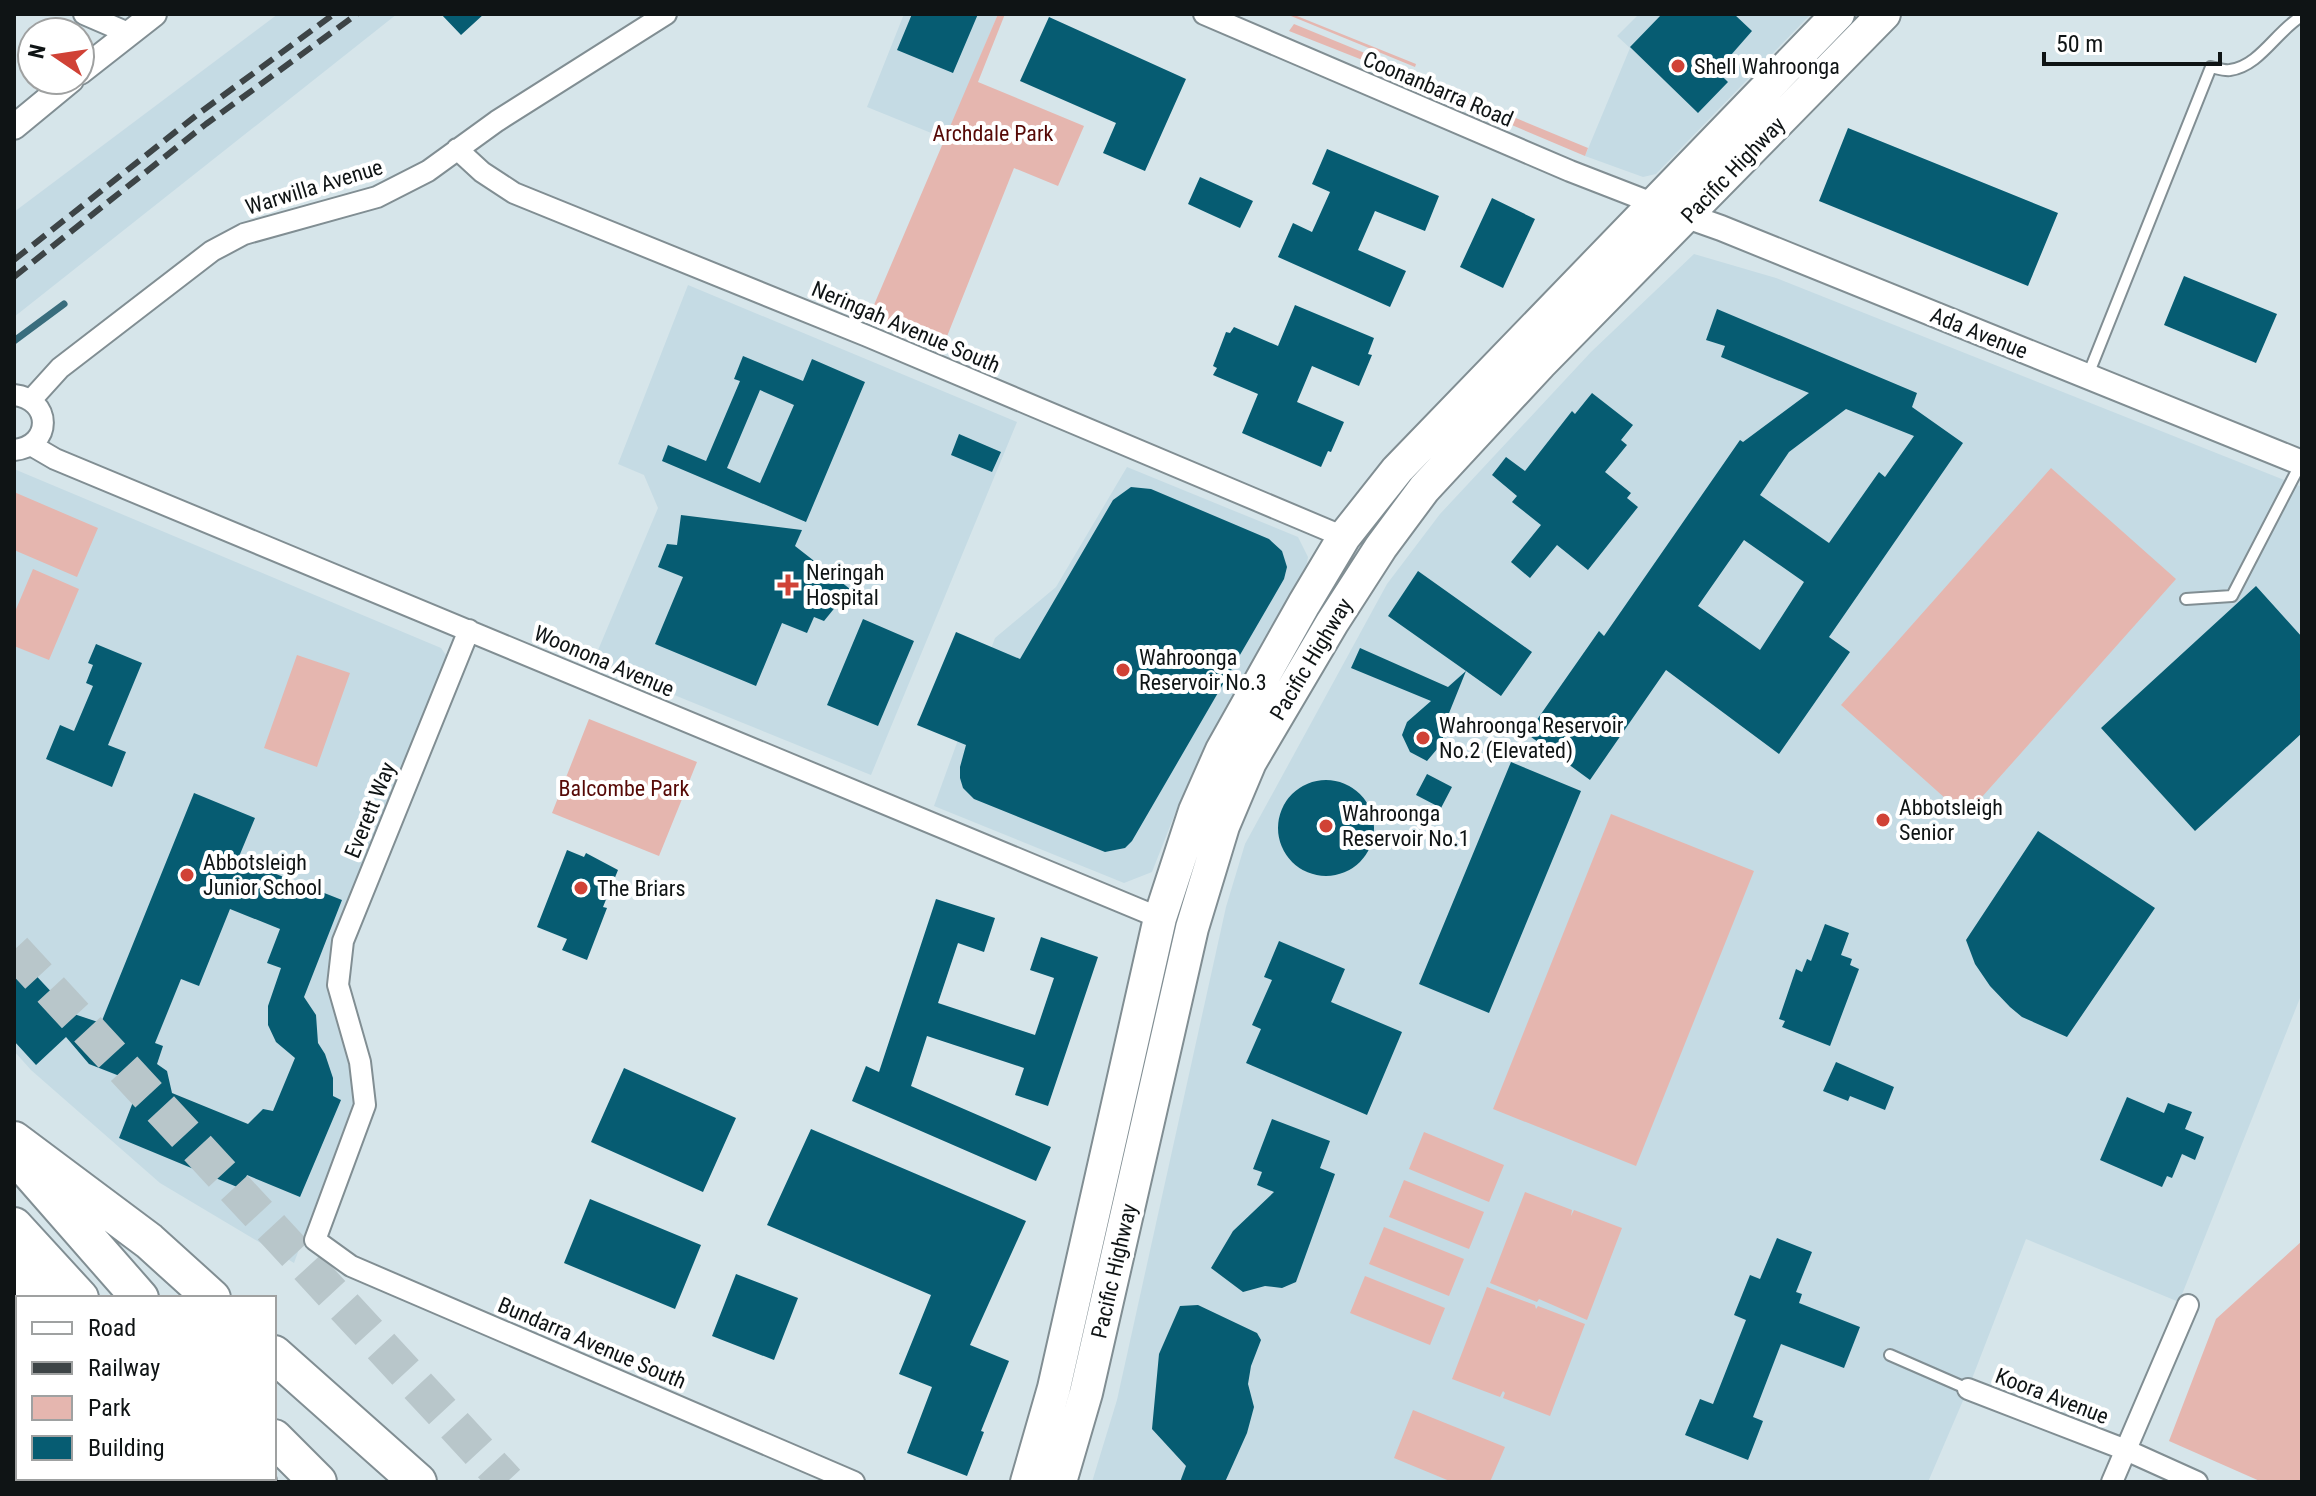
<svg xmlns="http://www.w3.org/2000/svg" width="2316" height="1496" viewBox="0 0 2316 1496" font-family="'Roboto Condensed',sans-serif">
<rect width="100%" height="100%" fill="#d6e5ea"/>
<path fill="#c5dbe4" d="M 278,14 L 397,14 L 14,317 L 14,212 Z
M 904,14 L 998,14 L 946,139 L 867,107 Z
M 1639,14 L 1811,14 L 1656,174 L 1643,177 L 1585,156 L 1630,48 L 1617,36 Z
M 1694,254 L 1776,278 L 2302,487 L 2302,993 L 2179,1302 L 2026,1239 L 1968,1389 L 1928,1482 L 1092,1482 L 1117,1400 L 1226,907 L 1245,844 L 1387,584 L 1440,514 L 1591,352 Z
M 688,285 L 1017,422 L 871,775 L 593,662 L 658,508 L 644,475 L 618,464 Z
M 1127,467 L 1298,537 L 1308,557 L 1304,578 L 1206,746 L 1178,806 L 1152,872 L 1124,883 L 934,806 L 995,638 L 1056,587 Z
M 14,469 L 441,648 L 446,655 L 445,671 L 334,938 L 329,965 L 329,984 L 354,1085 L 353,1104 L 294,1263 L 160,1183 L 31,1070 L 14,1051 Z"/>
<path fill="#e5b6af" d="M 998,14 L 1005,14 L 978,82 L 1084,126 L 1058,186 L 1014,168 L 942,349 L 868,319 Z
M 1292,14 L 1416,64 L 1415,67 L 1291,16 Z
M 1294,24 L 1411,72 L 1408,78 L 1289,31 Z
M 1446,89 L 1588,148 L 1585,156 L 1443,96 Z
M 2051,468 L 2176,579 L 1965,816 L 1841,705 Z
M 14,492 L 98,528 L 77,577 L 14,550 Z
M 33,569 L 79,589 L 49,660 L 14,646 L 14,614 Z
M 297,655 L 350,673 L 317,767 L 264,748 Z
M 589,719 L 697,762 L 659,856 L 552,813 Z
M 1611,814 L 1754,871 L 1636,1166 L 1493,1109 Z
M 1424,1132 L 1504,1165 L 1489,1202 L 1409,1169 Z
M 1404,1180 L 1484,1212 L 1469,1249 L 1389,1217 Z
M 1525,1192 L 1572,1210 L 1571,1216 L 1574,1210 L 1622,1228 L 1587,1320 L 1539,1299 L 1537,1302 L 1490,1283 Z
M 1384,1227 L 1464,1259 L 1449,1296 L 1369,1264 Z
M 2302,1241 L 2302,1482 L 2262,1482 L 2169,1441 L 2216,1319 Z
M 1365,1276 L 1445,1308 L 1430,1345 L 1350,1313 Z
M 1487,1287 L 1535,1305 L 1536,1309 L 1538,1306 L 1585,1324 L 1550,1416 L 1503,1398 L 1505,1393 L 1503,1391 L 1500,1397 L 1452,1379 Z
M 1413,1410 L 1505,1447 L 1490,1482 L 1452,1482 L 1394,1458 Z"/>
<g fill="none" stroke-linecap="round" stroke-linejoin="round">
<path stroke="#396d7d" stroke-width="7" d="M 14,341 L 64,304"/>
</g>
<path fill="#065c72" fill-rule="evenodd" d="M 441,14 L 484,14 L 461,35 Z
M 912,14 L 978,14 L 953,73 L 897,50 Z
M 1662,14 L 1734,14 L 1752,31 L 1717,71 L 1728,82 L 1698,113 L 1630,47 Z
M 1049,17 L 1186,79 L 1145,171 L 1103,153 L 1116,123 L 1020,81 Z
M 1848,128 L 2058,213 L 2028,286 L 1819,201 Z
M 1327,149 L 1439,196 L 1425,231 L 1375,211 L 1358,250 L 1406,271 L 1390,307 L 1278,257 L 1293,223 L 1312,232 L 1330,192 L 1312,184 Z
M 1200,177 L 1253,201 L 1240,228 L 1188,204 Z
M 1492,198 L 1535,219 L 1503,288 L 1460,267 Z
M 2184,276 L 2277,314 L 2256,363 L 2164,325 Z
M 1295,305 L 1374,338 L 1368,354 L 1372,355 L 1359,386 L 1312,366 L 1297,402 L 1344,422 L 1331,452 L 1328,451 L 1321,467 L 1242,433 L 1258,394 L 1213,375 L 1217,368 L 1213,366 L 1226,332 L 1230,333 L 1234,327 L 1278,346 Z
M 1717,309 L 1917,393 L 1912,407 L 1963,443 L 1829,637 L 1850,652 L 1779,754 L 1666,670 L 1590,780 L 1527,734 L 1599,631 L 1604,636 L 1740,440 L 1743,442 L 1809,393 L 1721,357 L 1725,346 L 1706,340 ZM 1846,409 L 1914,436 L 1885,477 L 1879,472 L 1829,543 L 1760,495 L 1789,452 ZM 1744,540 L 1804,582 L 1760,650 L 1698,606 Z
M 743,356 L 803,381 L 812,359 L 865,382 L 806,522 L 662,461 L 668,445 L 706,461 L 740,381 L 734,379 ZM 760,390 L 794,405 L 760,483 L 727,468 Z
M 1592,393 L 1633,425 L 1621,440 L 1627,445 L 1605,472 L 1631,493 L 1627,498 L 1638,507 L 1588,570 L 1557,545 L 1530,578 L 1511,562 L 1541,525 L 1512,502 L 1517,496 L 1492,475 L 1506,457 L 1525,471 L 1572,411 L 1575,414 Z
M 959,434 L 1001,452 L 992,472 L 951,455 Z
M 1131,487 L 1151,489 L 1269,539 L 1282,551 L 1287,567 L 1284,579 L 1132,841 L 1125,848 L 1105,852 L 974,799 L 963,788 L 960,778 L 960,767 L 966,745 L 917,725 L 956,632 L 1020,659 L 1113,500 Z
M 681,515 L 802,530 L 795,546 L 850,589 L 824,621 L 814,617 L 807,633 L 782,623 L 756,686 L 655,644 L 683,577 L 658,567 L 667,544 L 677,545 Z
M 1418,571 L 1532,652 L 1501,696 L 1466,671 L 1443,728 L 1443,742 L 1427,761 L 1410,752 L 1402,735 L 1407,722 L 1431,701 L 1351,668 L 1360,648 L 1448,687 L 1466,671 L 1388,616 Z
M 2256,586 L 2302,637 L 2302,733 L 2195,831 L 2101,728 Z
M 863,619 L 914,641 L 878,726 L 827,705 Z
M 96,644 L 142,663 L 108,745 L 126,752 L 112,787 L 46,759 L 60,725 L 74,731 L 93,686 L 86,683 L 93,665 L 88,663 Z
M 1511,762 L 1581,791 L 1489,1013 L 1419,984 Z
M 1427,774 L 1452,787 L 1441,808 L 1416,795 Z
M1278 828a48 48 0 1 1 96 0a48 48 0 1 1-96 0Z
M 194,793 L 255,818 L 238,859 L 342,900 L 304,997 L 316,1015 L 318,1043 L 325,1054 L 333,1078 L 333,1096 L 341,1100 L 300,1197 L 247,1175 L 242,1189 L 119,1138 L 140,1084 L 89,1064 L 66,1037 L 36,1065 L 14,1041 L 14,952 L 71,1013 L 101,1023 ZM 230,909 L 280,929 L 267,963 L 281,968 L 268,1006 L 268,1025 L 276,1042 L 295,1058 L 273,1111 L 263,1109 L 248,1124 L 172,1093 L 167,1071 L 157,1064 L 163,1046 L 155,1043 L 181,979 L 199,986 Z
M 2038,831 L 2155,908 L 2067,1037 L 2022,1017 L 2010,1007 L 1990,986 L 1975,964 L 1966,940 Z
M 567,850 L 584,857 L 586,853 L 618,870 L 603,907 L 607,908 L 587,960 L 562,950 L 567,939 L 537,927 Z
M 936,899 L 995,918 L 984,952 L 958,943 L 938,1003 L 1035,1035 L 1054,978 L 1030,970 L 1041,937 L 1098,957 L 1048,1106 L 1015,1095 L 1024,1068 L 927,1036 L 911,1086 L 1051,1147 L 1036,1181 L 852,1101 L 866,1066 L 879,1072 Z
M 1825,924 L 1849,933 L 1841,955 L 1852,959 L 1850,965 L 1859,969 L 1830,1046 L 1782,1027 L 1785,1021 L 1779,1019 L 1796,969 L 1802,972 L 1807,959 L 1811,961 Z
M 1279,941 L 1345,969 L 1331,1002 L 1402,1032 L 1367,1115 L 1246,1063 L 1261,1029 L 1252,1025 L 1272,980 L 1264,977 Z
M 1836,1062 L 1894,1087 L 1885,1110 L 1850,1096 L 1848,1101 L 1823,1091 Z
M 624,1068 L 736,1118 L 703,1192 L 591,1142 Z
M 2127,1097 L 2164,1113 L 2168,1103 L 2192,1112 L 2185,1129 L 2204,1137 L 2195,1160 L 2182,1154 L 2172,1178 L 2167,1176 L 2162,1187 L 2100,1160 Z
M 1272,1119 L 1330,1141 L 1320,1168 L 1335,1174 L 1296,1282 L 1282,1288 L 1265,1286 L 1243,1292 L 1211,1268 L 1233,1231 L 1274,1192 L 1257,1185 L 1262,1172 L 1253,1169 Z
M 811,1129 L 1026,1221 L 970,1345 L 1009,1361 L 981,1431 L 984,1432 L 967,1476 L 907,1453 L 932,1387 L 899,1374 L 931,1295 L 767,1225 Z
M 590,1199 L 701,1245 L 675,1309 L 564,1263 Z
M 1777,1238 L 1812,1252 L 1796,1292 L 1802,1294 L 1799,1303 L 1860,1327 L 1844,1368 L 1781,1344 L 1753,1417 L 1763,1421 L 1748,1460 L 1685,1435 L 1700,1399 L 1713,1404 L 1746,1320 L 1734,1315 L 1750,1275 L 1760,1279 Z
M 736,1274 L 798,1298 L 774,1360 L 712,1336 Z
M 1198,1305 L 1257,1333 L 1261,1340 L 1251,1366 L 1248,1384 L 1254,1407 L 1247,1433 L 1225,1482 L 1180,1482 L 1186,1466 L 1152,1429 L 1159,1354 L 1180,1306 Z"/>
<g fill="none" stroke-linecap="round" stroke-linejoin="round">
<path stroke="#b8c6ca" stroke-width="36" stroke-dasharray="36 18" stroke-linecap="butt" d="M 14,950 L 507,1482"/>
<g stroke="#818e93" stroke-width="14">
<path id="service" d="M 2088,375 L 2211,67 C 2216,68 2225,71 2230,70 C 2260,66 2277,30 2302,16
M 2186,599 L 2232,596 L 2301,463
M 1890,1355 L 1968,1389"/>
</g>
<g stroke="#818e93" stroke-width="24">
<path id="minor" d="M 84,14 L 128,33
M 1204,14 L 1570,171 L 1655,204
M 457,149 L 482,172 L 514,193 L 867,336 L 1344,537
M 14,395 C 52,399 53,446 14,450
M 31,400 L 60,368 L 212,251 L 244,234 L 377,197 L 428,171 L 497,121 L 666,14
M 31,445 L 55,459 L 1160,918
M 469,630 L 343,941 L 338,985 L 360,1062 L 365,1105 L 315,1240 L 351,1266 L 854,1482
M 1968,1389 L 2126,1450 L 2197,1482
M 2112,1482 L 2188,1305"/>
</g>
<g stroke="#818e93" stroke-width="28">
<path id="tertiary" d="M 80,72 L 154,14
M 14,127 L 71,80
M 1673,211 L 1721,228 L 2302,463"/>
</g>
<g stroke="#818e93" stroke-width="36">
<path id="trunk" d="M 1027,1482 L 1054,1388 L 1160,918 L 1195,811 L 1222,750 L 1304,604 L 1344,537 L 1397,470 L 1838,14
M 1060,1482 L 1086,1393 L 1192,928 L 1223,826 L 1250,762 L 1332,623 L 1381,547 L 1424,489 L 1540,364 L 1884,14"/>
</g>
<g stroke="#818e93" stroke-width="40">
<path id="motorway" d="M 14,1140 L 149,1241 L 212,1298
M 26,1168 L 140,1298
M 14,1226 L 80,1298
M 14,1265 L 42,1298
M 274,1354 L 418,1482
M 274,1438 L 318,1482
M 191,1478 L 194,1482
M 254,1478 L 258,1482"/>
</g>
<use href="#service" stroke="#fff" stroke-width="10"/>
<use href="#minor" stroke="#fff" stroke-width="20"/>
<use href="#tertiary" stroke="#fff" stroke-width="24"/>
<use href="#trunk" stroke="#fff" stroke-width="32"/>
<use href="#motorway" stroke="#fff" stroke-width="36"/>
<path stroke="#3d4446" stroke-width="6" stroke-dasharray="16 8" stroke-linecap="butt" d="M 14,260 L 198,114 L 334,14
M 14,277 L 206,124 L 357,14"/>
</g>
<g fill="#d04236" stroke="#fff" stroke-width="3">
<circle cx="1678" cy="66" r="8"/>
<path d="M784 573h8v8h8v8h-8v8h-8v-8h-8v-8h8z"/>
<circle cx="1123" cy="670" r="8"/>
<circle cx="1423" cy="738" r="8"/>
<circle cx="1883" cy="820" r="8"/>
<circle cx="1326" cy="826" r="8"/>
<circle cx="187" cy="875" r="8"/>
<circle cx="581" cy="888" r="8"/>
</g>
<g text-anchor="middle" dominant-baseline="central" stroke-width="8" stroke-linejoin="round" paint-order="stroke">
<g font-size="22" fill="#0f1415" stroke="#fff" text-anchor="start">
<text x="1694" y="66">Shell Wahroonga</text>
<text x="806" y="572">Neringah<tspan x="806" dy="25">Hospital</tspan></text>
<text x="1139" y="657">Wahroonga<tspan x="1139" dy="25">Reservoir No.3</tspan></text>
<text x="1439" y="725">Wahroonga Reservoir<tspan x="1439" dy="25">No.2 (Elevated)</tspan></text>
<text x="1899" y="807">Abbotsleigh<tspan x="1899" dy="25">Senior</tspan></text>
<text x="1342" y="813">Wahroonga<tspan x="1342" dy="25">Reservoir No.1</tspan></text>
<text x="203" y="862">Abbotsleigh<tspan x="203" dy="25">Junior School</tspan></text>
<text x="597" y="888">The Briars</text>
</g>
<g font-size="22" fill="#0f1415" stroke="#fff">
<text transform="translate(1438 89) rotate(23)">Coonanbarra Road</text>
<text transform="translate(1733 170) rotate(-46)">Pacific Highway</text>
<text transform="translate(314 187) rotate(-17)">Warwilla Avenue</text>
<text transform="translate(906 327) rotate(23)">Neringah Avenue South</text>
<text transform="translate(1979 333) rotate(22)">Ada Avenue</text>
<text transform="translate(1311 659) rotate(-59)">Pacific Highway</text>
<text transform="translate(604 661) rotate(23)">Woonona Avenue</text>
<text transform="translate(370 810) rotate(-68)">Everett Way</text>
<text transform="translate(1114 1271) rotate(-77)">Pacific Highway</text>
<text transform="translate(592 1343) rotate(23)">Bundarra Avenue South</text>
<text transform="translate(2052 1396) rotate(21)">Koora Avenue</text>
</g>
<g font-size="22" fill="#560906" stroke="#fff">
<text x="993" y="133">Archdale Park</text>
<text x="624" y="788">Balcombe Park</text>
</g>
</g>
<rect width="2316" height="1496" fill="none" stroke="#0f1415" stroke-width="32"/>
<rect x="16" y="1296" width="260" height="184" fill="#ffffff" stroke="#9fa1a1" stroke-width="2"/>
<rect x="32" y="1322" width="40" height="12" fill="#ffffff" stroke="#9fa1a1" stroke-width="2"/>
<text x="88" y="1336" font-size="24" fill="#0f1415">Road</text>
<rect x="32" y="1362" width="40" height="12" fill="#3d4446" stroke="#9fa1a1" stroke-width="2"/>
<text x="88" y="1376" font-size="24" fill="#0f1415">Railway</text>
<rect x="32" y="1396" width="40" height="24" fill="#e5b6af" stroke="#9fa1a1" stroke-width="2"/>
<text x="88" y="1416" font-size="24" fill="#0f1415">Park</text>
<rect x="32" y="1436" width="40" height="24" fill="#065c72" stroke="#9fa1a1" stroke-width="2"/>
<text x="88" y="1456" font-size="24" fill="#0f1415">Building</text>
<g transform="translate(56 56) rotate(283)"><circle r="38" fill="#ffffff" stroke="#9fa1a1" stroke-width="2"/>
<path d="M0-6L14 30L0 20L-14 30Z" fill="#d04236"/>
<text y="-12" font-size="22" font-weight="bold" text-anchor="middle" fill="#0f1415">N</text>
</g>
<path d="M2044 52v12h176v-12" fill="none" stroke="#0f1415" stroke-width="4"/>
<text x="2056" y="52" font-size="24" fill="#0f1415" stroke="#ffffff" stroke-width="6" paint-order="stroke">50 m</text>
</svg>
